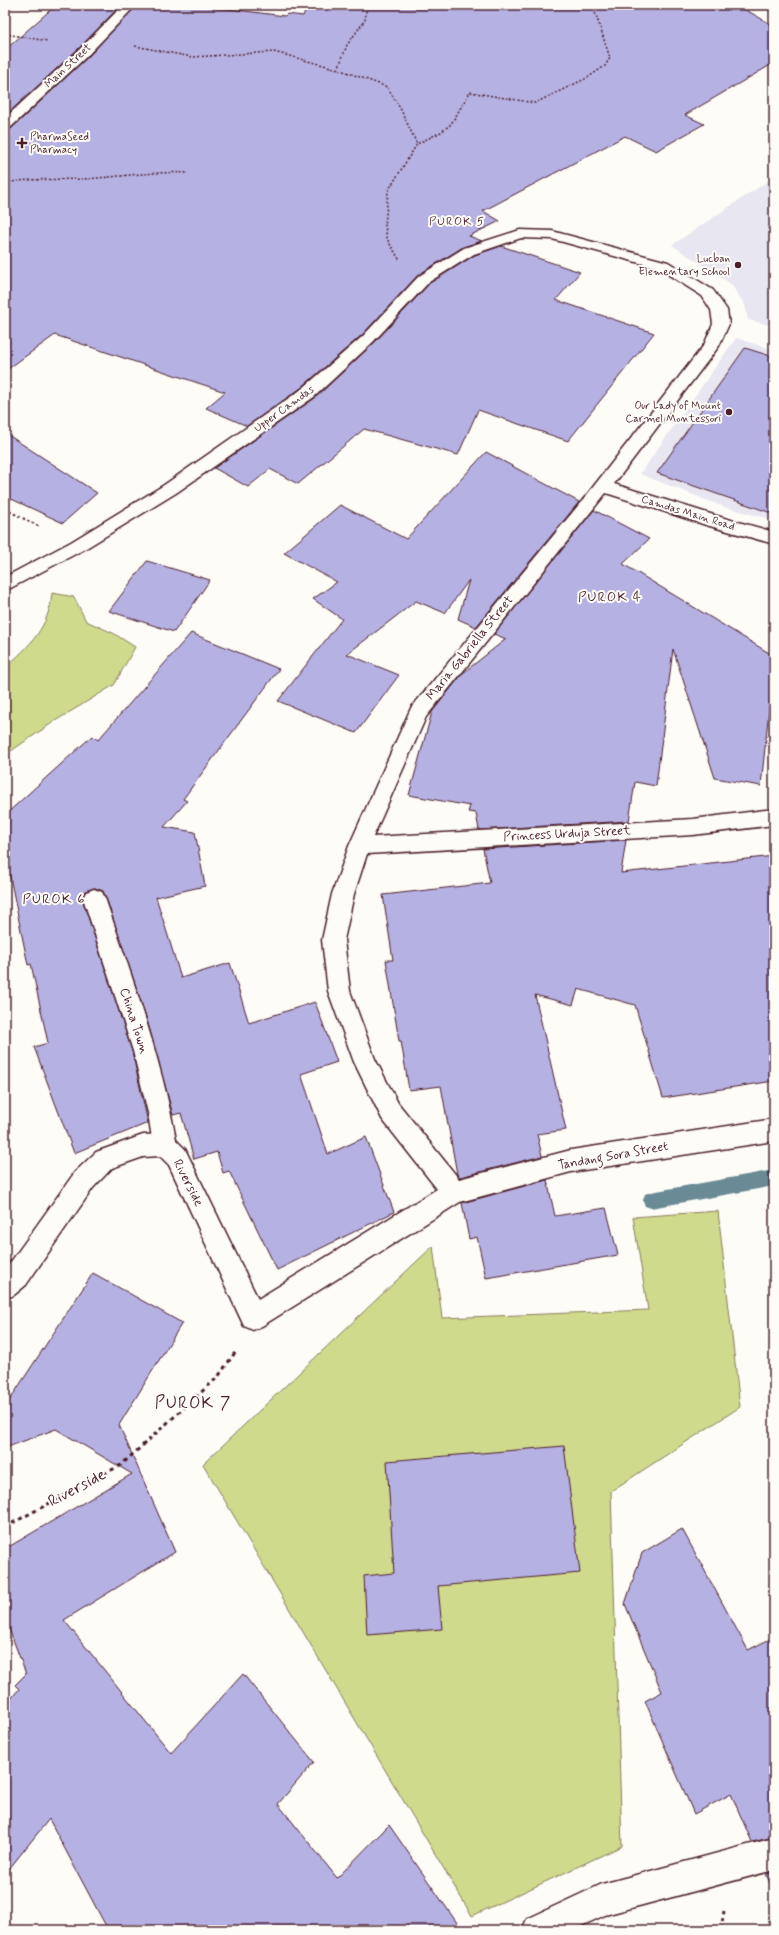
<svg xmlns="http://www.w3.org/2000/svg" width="779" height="1935" viewBox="0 0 779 1935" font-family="Mynerve,sans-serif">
<rect width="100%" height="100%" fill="#fdfcf7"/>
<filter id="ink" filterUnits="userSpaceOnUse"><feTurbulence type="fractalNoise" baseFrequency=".025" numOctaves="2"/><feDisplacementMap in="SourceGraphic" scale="8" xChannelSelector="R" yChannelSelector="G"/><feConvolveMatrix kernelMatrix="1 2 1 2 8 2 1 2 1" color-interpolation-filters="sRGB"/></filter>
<g filter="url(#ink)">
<path fill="#e8e6f1" d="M 774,177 L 774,326 L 748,320 L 745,305 L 731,284 L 672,245 Z
M 736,338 L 774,350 L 774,520 L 724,507 L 640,474 Z"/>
<path fill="#cfda8d" stroke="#8c7c5c" d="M 52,593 L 74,597 L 86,621 L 113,633 L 135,647 L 114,685 L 55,721 L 5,755 L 5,668 C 30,645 49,628 52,593 Z
M 718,1211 L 740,1407 L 611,1491 L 622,1846 L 472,1916 L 203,1464 L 433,1246 L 442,1318 L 648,1310 L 633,1217 Z"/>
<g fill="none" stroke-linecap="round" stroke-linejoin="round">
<path fill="#6b8a95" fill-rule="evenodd" d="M 774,1170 L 774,1186 L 651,1208 L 645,1206 L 643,1200 L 645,1194 L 651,1192 Z"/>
</g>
<path fill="#b6b1e3" stroke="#4a1f2b" d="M 56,5 L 121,5 L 79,48 L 5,116 L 5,50 Z
M 137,5 L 196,5 L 285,16 L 287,14 L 303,16 L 308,5 L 733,5 L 746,10 L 774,26 L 774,63 L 685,115 L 704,124 L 656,151 L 625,136 L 483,211 L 500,221 L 469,236 L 482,241 L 463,247 L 418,275 L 362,335 L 301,388 L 247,426 L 206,408 L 225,392 L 55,335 L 5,371 L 5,130 L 11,129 L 89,56 Z
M 501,246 L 580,272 L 556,300 L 654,333 L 568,441 L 478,410 L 458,455 L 364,429 L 298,484 L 270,469 L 248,487 L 214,468 L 315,398 L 374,343 L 430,283 L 475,255 Z
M 745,348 L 774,357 L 774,514 L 657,473 Z
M 5,433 L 97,493 L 63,523 L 5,496 Z
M 486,452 L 579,502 L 476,627 L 458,619 L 469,580 L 445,613 L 416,601 L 347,654 L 399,675 L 356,733 L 278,701 L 342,619 L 313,599 L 337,582 L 284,553 L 340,505 L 406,539 Z
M 594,510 L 649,539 L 623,564 L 774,656 L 774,700 L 770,700 L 761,786 L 715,778 L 673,649 L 656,786 L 635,782 L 629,821 L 479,830 L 476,813 L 468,812 L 470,806 L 409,795 L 432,712 L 463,673 L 506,639 L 494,634 Z
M 147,561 L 210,580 L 174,632 L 109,611 Z
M 191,633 L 279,669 L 183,799 L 187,801 L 164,827 L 195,832 L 205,886 L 156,897 L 181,978 L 230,963 L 249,1023 L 315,1002 L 337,1062 L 301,1074 L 328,1154 L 366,1137 L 394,1212 L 277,1270 L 229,1171 L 223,1173 L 217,1152 L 194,1159 L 181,1113 L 173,1115 L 147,1020 L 106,898 L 103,891 L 95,888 L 85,891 L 82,898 L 132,1051 L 148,1123 L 74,1153 L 34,1047 L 48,1043 L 31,964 L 28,965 L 8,867 L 5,866 L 5,815 L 92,736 L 98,740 Z
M 626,840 L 621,873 L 774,856 L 774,1081 L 663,1098 L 635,1005 L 578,989 L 573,1005 L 535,995 L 566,1130 L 537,1134 L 542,1156 L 460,1177 L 457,1174 L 441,1086 L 409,1090 L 401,1041 L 399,1041 L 386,960 L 393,960 L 383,895 L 490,883 L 483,849 Z
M 547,1180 L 555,1216 L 606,1208 L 618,1255 L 486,1278 L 477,1237 L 469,1239 L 462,1203 Z
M 93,1273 L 182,1323 L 119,1425 L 175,1552 L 64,1620 L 171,1753 L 243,1674 L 314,1762 L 278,1804 L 337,1878 L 389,1825 L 462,1930 L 108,1930 L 49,1819 L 5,1874 L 5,1706 L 19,1689 L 15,1685 L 26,1674 L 5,1618 L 5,1549 L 132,1474 L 56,1429 L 5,1448 L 5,1407 Z
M 564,1446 L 580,1573 L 438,1586 L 442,1629 L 367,1635 L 364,1576 L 394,1573 L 387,1461 Z
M 682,1529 L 748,1650 L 774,1637 L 774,1837 L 752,1842 L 731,1794 L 694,1814 L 645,1701 L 662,1692 L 625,1604 L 642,1553 Z
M 774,1872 L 774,1892 L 766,1874 Z"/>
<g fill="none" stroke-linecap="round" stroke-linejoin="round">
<g stroke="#4a1f2b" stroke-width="3">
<path id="lane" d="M 94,889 L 102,892 L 105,898 C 133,980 162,1060 177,1145 L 173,1153 L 165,1156 L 157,1153 L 153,1145 L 148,1113 L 133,1051 L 83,898 L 86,892 Z"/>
</g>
<g stroke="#4a1f2b" stroke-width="3">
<path id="street" d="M 123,5 L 136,5 L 88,55 L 10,128 L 5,129 L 5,118 L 80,49 Z
M 520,230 L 552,231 L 668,262 L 713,290 L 727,310 L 729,324 L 719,346 L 614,484 L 717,516 L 774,532 L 774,544 L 706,525 L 606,493 L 426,717 L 373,837 L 693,819 L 774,809 L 774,825 L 693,835 L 367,854 L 354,894 L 344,940 L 350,991 L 375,1059 L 398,1103 L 459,1179 L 571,1150 L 774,1119 L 774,1141 L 571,1172 L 460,1202 L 262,1326 L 253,1330 L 244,1326 L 169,1165 L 160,1156 L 143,1157 L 112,1168 L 93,1188 L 26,1285 L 14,1295 L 5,1299 L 5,1270 L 75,1172 L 96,1152 L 143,1135 L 165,1134 L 173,1137 L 185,1149 L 258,1299 L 437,1189 L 382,1119 L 354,1062 L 328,991 L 322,940 L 332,894 L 349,846 L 411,708 L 586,496 L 704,345 L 713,324 L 711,310 L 702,296 L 658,268 L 552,239 L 521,238 L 474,254 L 429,282 L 373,342 L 314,397 L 176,493 L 83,550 L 5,591 L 5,577 L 71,542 L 164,485 L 302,389 L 363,336 L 419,276 L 464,248 Z
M 774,1838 L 774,1870 L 605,1915 L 573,1930 L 522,1930 L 527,1919 L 602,1884 Z"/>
</g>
<path stroke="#4a1f2b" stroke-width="1.5" stroke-dasharray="2 2" stroke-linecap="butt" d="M 5,34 L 48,41
M 135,46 L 192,57 L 274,52 L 338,69 L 387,87 L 400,108 L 417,144
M 338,69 L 347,45 L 365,20 L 367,5
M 34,143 L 47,146
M 5,183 C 31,178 58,180 84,179 C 119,177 153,171 188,173
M 399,259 L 387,239 L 385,226 L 388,191 L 417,144 L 441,132 L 451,124 L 470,92 L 535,103 L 587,78 L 605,66 L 610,58 L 594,9"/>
<path stroke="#4a1f2b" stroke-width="2" stroke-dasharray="2.5 2.5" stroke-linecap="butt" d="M 5,509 L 40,527"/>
<path stroke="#4a1f2b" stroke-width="3" stroke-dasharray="4 4" stroke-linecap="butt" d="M 5,1527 L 121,1465 L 218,1377 L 236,1351
M 721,1930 L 724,1911"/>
<use href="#lane" fill="#fdfcf7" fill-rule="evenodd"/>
<use href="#street" fill="#fdfcf7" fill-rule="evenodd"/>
</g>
</g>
<g fill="#4a1f2b" stroke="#fdfcf7" stroke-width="1.5">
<path d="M20 137h4v4h4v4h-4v4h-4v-4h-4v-4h4z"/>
<circle cx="738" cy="265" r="4"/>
<circle cx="729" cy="412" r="4"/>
</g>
<g text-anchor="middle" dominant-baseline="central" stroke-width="4" stroke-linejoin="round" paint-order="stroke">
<g font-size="11" fill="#4a1f2b" stroke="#fdfcf7">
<text transform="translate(68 66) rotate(-43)">Main Street</text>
<text transform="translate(284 409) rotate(-36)">Upper Camdas</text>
<text transform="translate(688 513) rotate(17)">Camdas Main Road</text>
</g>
<g font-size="11" fill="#4a1f2b" stroke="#fdfcf7" text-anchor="end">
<text x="30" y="137" text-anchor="start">PharmaSeed<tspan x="30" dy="13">Pharmacy</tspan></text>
<text x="730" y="259">Lucban<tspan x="730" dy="13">Elementary School</tspan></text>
<text x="721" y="406">Our Lady of Mount<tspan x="721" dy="13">Carmel Montessori</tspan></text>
</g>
<g font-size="12" letter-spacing="1" fill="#4a1f2b" stroke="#fdfcf7">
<text x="457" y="222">PUROK 5</text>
</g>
<g font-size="13" fill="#4a1f2b" stroke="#fdfcf7">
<text transform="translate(470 648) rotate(-51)">Maria Gabriella Street</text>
<text transform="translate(567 834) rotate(-3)">Princess Urduja Street</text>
<text transform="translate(134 1021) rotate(72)">China Town</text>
<text transform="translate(613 1156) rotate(-10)">Tandang Sora Street</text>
<text transform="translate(188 1183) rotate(63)">Riverside</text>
</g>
<g font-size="14" letter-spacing="1" fill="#4a1f2b" stroke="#fdfcf7">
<text x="610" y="597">PUROK 4</text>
<text x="54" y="899">PUROK 6</text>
</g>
<g font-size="16" fill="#4a1f2b" stroke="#fdfcf7">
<text transform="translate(77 1488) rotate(-28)">Riverside</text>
</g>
<g font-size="17" letter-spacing="1" fill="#4a1f2b" stroke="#fdfcf7">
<text x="193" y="1403">PUROK 7</text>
</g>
</g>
<rect width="779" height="1935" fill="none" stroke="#fdfcf7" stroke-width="20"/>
<rect x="10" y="10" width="759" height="1915" fill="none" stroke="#4a1f2b" stroke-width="1.5" filter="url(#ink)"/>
</svg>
